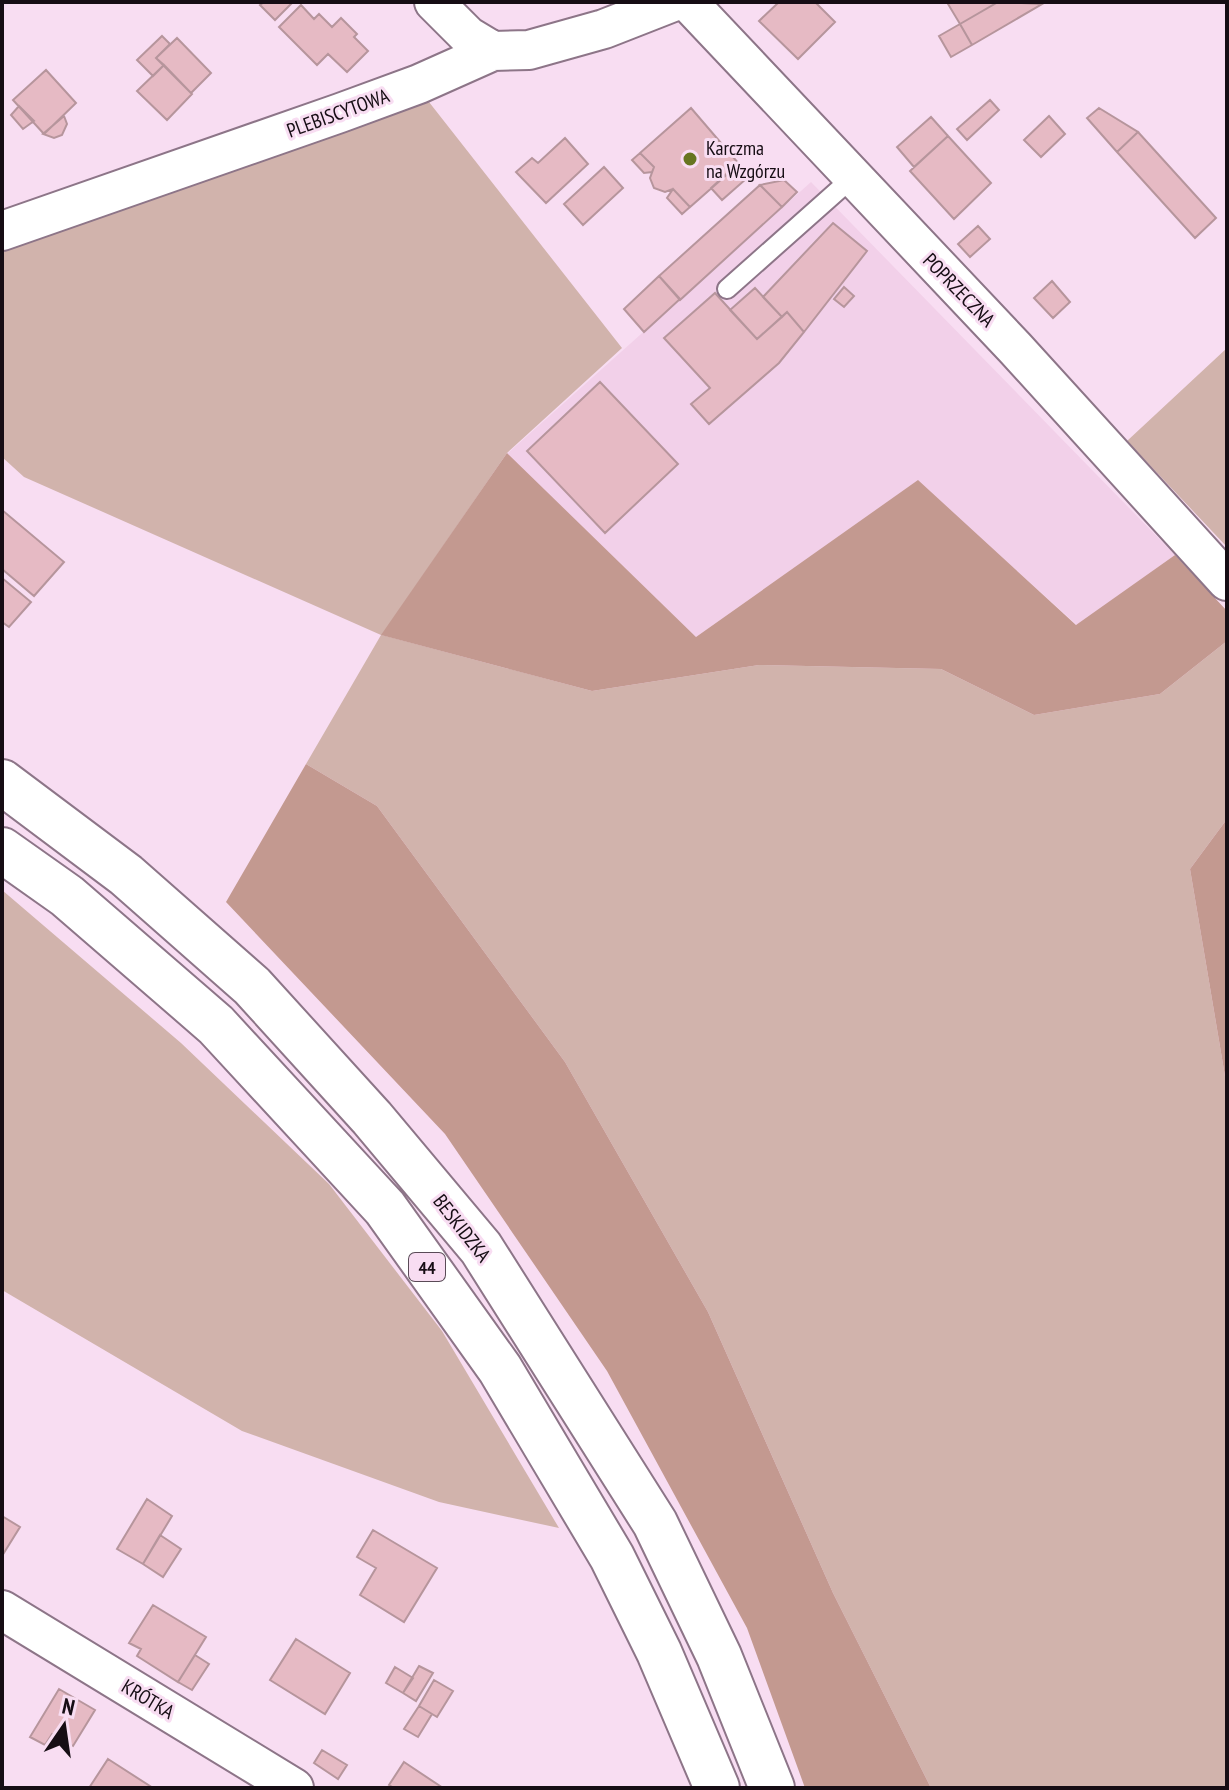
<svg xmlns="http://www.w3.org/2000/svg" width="1229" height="1790" viewBox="0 0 1229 1790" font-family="'PT Sans Narrow',sans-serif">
<rect width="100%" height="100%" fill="#f8ddf2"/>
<path fill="#f2d0e9" d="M 811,182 L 1175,555 L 1077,625 L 917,481 L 696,637 L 507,454 Z"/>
<path fill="#d1b3ac" d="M 429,102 L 622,348 L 507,453 L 382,635 L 592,691 L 759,665 L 941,669 L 1034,715 L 1160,694 L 1227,641 L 1227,819 L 1190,869 L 1227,1088 L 1227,1788 L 931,1788 L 833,1593 L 708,1312 L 565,1062 L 377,806 L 306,764 L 381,635 L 24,477 L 2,457 L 2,249 L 41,231 Z
M 1227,348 L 1227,547 L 1127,441 Z
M 2,890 L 181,1043 L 329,1184 L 442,1331 L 559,1528 L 439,1502 L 242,1431 L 2,1290 Z"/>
<path fill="#c39990" d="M 507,453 L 696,637 L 918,480 L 1076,625 L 1175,555 L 1227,611 L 1227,641 L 1160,694 L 1034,715 L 941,669 L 759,665 L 592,691 L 381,635 Z
M 306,764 L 377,806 L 565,1062 L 708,1312 L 833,1593 L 931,1788 L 805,1788 L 747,1628 L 607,1371 L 445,1134 L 226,902 Z
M 1227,819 L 1227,1088 L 1190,869 Z"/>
<path fill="#e6bac4" stroke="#b6959c" stroke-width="2" d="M 264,2 L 293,2 L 275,20 L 260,5 Z
M 779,2 L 815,2 L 835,22 L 798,59 L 759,21 Z
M 952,2 L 998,2 L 960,24 L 948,4 Z
M 998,2 L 1042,4 L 972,45 L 960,24 Z
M 301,5 L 314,19 L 319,14 L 332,27 L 341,18 L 357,34 L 354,37 L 368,51 L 347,72 L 328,54 L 317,65 L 279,27 Z
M 960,24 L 972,45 L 951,57 L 939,36 Z
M 162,36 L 170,44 L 156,58 L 164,65 L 153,76 L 137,60 Z
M 177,38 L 211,73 L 191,93 L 156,58 Z
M 164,65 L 192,94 L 167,120 L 137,91 Z
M 46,70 L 76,103 L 44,134 L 13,100 Z
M 990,100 L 999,110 L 967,140 L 957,129 Z
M 19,106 L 34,121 L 23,129 L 11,115 Z
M 691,108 L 739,164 L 690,207 L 673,189 L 665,192 L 654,188 L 650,178 L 654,167 L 640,153 Z
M 1099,108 L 1138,132 L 1117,152 L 1087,118 Z
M 64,116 L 67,124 L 62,135 L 54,138 L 43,134 Z
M 1049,116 L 1065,134 L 1041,157 L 1024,140 Z
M 931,117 L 948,136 L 914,167 L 897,147 Z
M 1138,132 L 1216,218 L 1195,238 L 1117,152 Z
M 948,136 L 991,183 L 954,219 L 910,171 Z
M 565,138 L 588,164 L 546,203 L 516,172 L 532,158 L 538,163 Z
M 640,153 L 654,167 L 652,172 L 644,173 L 632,160 Z
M 735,166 L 746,179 L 722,200 L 711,188 Z
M 604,167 L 623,188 L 583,225 L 564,204 Z
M 784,180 L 797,192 L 782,207 L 760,185 Z
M 760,185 L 782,207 L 680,300 L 659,276 Z
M 673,189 L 690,207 L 682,214 L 667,198 Z
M 833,223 L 867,251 L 804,332 L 787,312 L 782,317 L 763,297 Z
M 978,226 L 990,239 L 970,257 L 958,244 Z
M 659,276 L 680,299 L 644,332 L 624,309 Z
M 1052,281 L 1070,302 L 1053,318 L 1034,298 Z
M 844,287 L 854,296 L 844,307 L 834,299 Z
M 755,288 L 782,317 L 757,339 L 730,310 Z
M 715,293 L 757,339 L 787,312 L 804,332 L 779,363 L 709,424 L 691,404 L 710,388 L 664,338 Z
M 600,382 L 678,464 L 605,533 L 527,451 Z
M 2,510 L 64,562 L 34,596 L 2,569 Z
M 2,578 L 31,602 L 9,627 L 2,622 Z
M 147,1499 L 172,1516 L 143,1564 L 117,1549 Z
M 2,1516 L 20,1527 L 2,1556 Z
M 373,1530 L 437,1568 L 404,1622 L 360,1595 L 376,1568 L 357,1557 Z
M 160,1535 L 181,1549 L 163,1577 L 143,1564 Z
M 153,1605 L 206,1637 L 178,1682 L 137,1656 L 141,1649 L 129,1643 Z
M 296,1639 L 350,1673 L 325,1714 L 270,1680 Z
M 195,1655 L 209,1664 L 192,1690 L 178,1682 Z
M 419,1666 L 433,1673 L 416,1701 L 403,1693 Z
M 395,1667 L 413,1678 L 403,1693 L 386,1683 Z
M 434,1680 L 453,1691 L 437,1717 L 419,1706 Z
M 59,1689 L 95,1710 L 73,1746 L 52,1734 L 45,1745 L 30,1737 Z
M 419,1706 L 432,1714 L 418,1737 L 404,1729 Z
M 322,1750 L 347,1765 L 338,1779 L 314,1763 Z
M 108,1759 L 153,1788 L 89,1788 Z
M 404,1762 L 443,1788 L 394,1788 L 389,1785 Z"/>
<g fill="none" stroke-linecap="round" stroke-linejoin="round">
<g stroke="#8d7588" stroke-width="22">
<path id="service" d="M 727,289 L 852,178"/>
</g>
<g stroke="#8d7588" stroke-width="42">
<path id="minor" d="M 434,2 L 468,36 L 493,51
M 688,2 L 1015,348 L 1227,581
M 2,231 L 340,113 L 419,84 L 493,51 L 529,50 L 604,29 L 673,2
M 2,1610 L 294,1788"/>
</g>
<g stroke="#8d7588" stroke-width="48">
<path id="primary" d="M 2,782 L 126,875 L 252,986 L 372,1118 L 481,1248 L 655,1523 L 719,1656 L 772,1788
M 2,850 L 67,896 L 216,1025 L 385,1208 L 500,1369 L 612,1557 L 659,1652 L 717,1788"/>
</g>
<use href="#service" stroke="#fff" stroke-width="18"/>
<use href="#minor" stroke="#fff" stroke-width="38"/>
<use href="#primary" stroke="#fff" stroke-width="44"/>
</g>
<circle fill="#677521" stroke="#f8ddf2" stroke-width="3" cx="690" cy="159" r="8"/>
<g text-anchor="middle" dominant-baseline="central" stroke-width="6" stroke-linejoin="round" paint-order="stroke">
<rect fill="#f8ddf2" stroke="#5a4b57" stroke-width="2" x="409" y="1253" width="36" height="28" rx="6"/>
<g font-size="18" font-weight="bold" fill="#160d14">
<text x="427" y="1267">44</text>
</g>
<g font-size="20" fill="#160d14" stroke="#f8ddf2">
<text transform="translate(338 113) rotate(-20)">PLEBISCYTOWA</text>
<text transform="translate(959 290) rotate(46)">POPRZECZNA</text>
<text transform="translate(462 1228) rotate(52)">BESKIDZKA</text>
<text transform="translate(148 1699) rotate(31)">KRÓTKA</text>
</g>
<g font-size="20" fill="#160d14" stroke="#f8ddf2" text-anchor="start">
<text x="706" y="148">Karczma<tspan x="706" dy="23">na Wzgórzu</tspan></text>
</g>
</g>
<rect width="1229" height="1790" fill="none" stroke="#160d14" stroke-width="8"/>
<g transform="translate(64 1726) rotate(13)" stroke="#f8ddf2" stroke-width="6" paint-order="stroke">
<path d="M0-6L14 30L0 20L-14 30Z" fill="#160d14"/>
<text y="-12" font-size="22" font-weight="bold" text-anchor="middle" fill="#160d14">N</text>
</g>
</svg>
